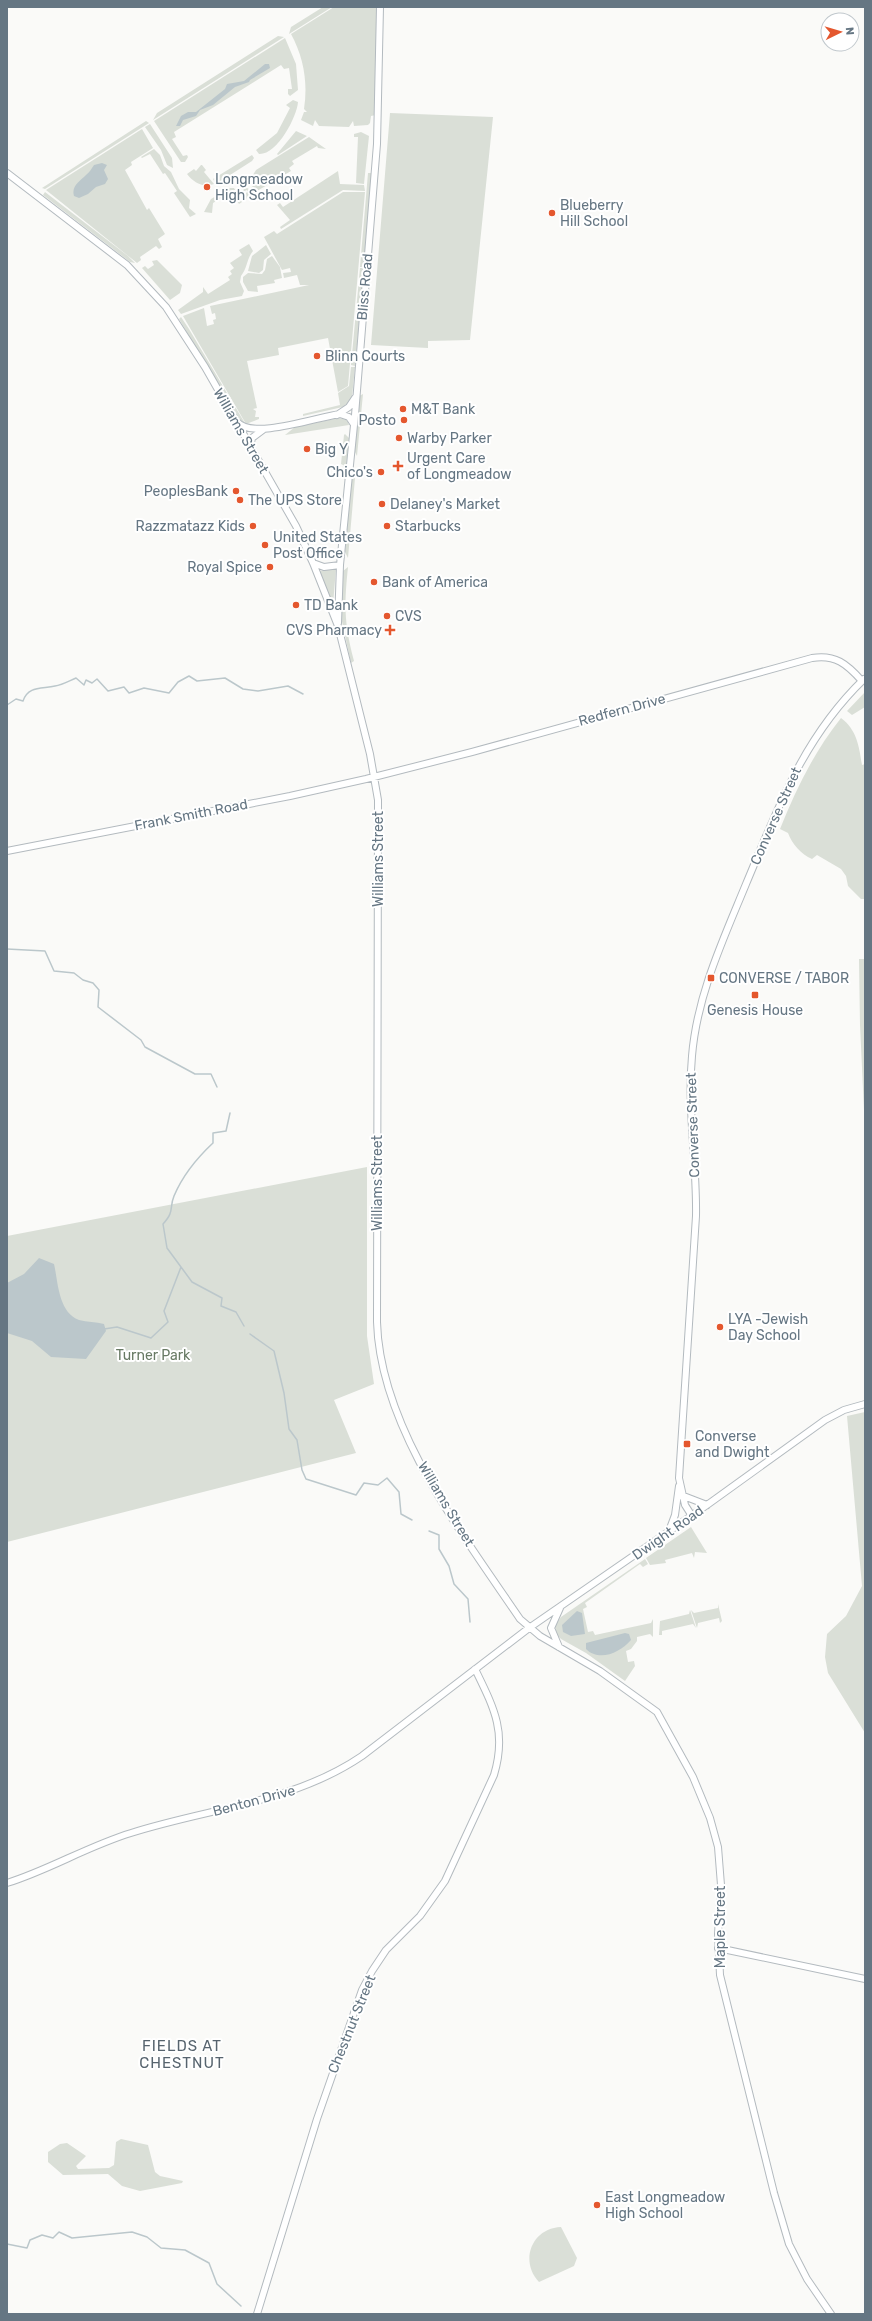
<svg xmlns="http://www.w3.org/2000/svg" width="872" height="2321" viewBox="0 0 872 2321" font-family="Rubik,sans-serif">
<rect width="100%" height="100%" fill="#fafaf8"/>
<path fill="#dadfd7" d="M 323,7 L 332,7 L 289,34 L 291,27 Z
M 334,7 L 377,7 L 376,115 L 371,116 L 370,123 L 368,125 L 354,126 L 353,121 L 349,127 L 319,126 L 315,120 L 313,126 L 301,120 L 304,112 L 307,112 L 304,109 C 308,83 304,58 291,34 Z
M 278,36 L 284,37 L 153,120 L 157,113 Z
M 285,38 L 296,64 L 298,90 L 290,96 L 288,94 L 288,89 L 292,89 L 289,68 L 284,69 L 281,65 L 174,132 L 176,137 L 172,139 L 183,156 L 187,155 L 188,157 L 185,162 L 181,162 L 154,121 Z
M 293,100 L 298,102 C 297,117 277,155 259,154 L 256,150 L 277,133 L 290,108 L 286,105 Z
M 390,113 L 493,117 L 470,340 L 428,341 L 428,348 L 371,345 Z
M 146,121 L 149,123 L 45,189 L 42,188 Z
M 150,124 L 172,158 L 173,168 L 167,165 L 161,150 L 145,127 Z
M 142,129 L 153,148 L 131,162 L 132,165 L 125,170 L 147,210 L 149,208 L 165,234 L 158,239 L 162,247 L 159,249 L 156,246 L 140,257 L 141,260 L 137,263 L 46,190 Z
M 296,131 L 307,136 L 278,155 L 277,154 Z
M 361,132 L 369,136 L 364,184 L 356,183 L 358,137 L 354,137 L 354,134 Z
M 309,137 L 326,149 L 318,148 L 317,146 L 292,161 L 294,164 L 289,168 L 291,171 L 247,197 L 246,200 L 243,194 L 248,192 L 247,190 L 242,192 L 245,187 L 249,189 L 253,186 L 255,182 L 251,178 L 256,170 Z
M 154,149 L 160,155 L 164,166 L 171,172 L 179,189 L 190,200 L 189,208 L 196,214 L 190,217 L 174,193 L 177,191 L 165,173 L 163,174 L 150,154 L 142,158 L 141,157 Z
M 252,155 L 254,158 L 252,161 L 216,184 L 213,179 Z
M 201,165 L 202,165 L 206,170 L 204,172 L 214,184 C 203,188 194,183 187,174 L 194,169 L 196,171 Z
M 338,171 L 340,184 L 364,185 L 365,191 L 343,190 L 281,229 L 280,227 L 290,220 L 277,205 L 280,203 L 283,207 Z
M 368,173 L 372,173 L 364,267 L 360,267 Z
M 230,188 L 234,188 L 242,202 L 239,204 L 231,192 L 213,203 L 212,213 L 204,212 L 211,199 Z
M 45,192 L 128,256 L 135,263 L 130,262 L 43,195 Z
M 343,192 L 365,192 L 348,386 L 338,392 L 328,338 L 278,348 L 279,355 L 247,361 L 257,408 L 253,409 L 256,411 L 255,417 L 259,417 L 259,419 L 246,424 L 183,316 L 204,308 L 207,326 L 214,324 L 213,320 L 216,319 L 215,313 L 212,314 L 210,306 L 309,285 L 300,285 L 297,275 L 284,278 L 283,273 L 291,272 L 290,268 L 282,270 L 264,237 L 274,231 L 277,234 Z
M 249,244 L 253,251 C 246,260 248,267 241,276 L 240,282 L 244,291 L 242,296 L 220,300 L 181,314 L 178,310 L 203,292 L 203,287 L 208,294 L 230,280 L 228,277 L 232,274 L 230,271 L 234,268 L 230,263 L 242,255 L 239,250 Z
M 266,245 L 271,254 L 264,260 L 263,270 L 259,273 L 248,271 L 252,256 Z
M 272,256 L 280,267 L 282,278 L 274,280 L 275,283 L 257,286 L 258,292 L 248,291 L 243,282 L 243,277 L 248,273 L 262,274 L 265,270 L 267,259 Z
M 157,260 L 182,285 L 180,293 L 170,300 L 142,268 L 145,266 L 148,269 L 154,265 L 152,261 Z
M 360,268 L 364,268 L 355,366 L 351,365 Z
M 181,317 L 189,329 L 246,425 L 237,417 L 179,319 Z
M 351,367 L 355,367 L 352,397 L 347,406 L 303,416 L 303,414 L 340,405 L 338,393 L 349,386 Z
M 363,394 L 357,456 L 354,450 L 359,396 Z
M 339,418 L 347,420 L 349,425 L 285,435 L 295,427 Z
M 345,434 L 349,438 L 345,476 L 342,476 L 343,465 L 341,464 L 344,435 Z
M 351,478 L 355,478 L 348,558 L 345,552 Z
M 348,567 C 344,606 344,623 354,661 L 351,663 L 341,617 L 343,571 Z
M 336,568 L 333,605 L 333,606 L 319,571 Z
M 865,692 L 865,707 L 852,715 L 847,711 Z
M 841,718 C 857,730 859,746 862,765 L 865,764 L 865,899 L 861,899 L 848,886 L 846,876 L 841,869 L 817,855 L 812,859 C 801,854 792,844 788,833 L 780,829 C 796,789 814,752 841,718 Z
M 859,959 L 865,959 L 865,1132 L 860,1025 Z
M 367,1167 L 367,1336 L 374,1384 L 334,1400 L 356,1453 L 7,1542 L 7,1236 Z
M 865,1412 L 865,1733 L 828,1673 L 825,1657 L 827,1634 L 846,1616 L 862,1586 L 847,1416 Z
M 691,1527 L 707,1553 L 695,1552 L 694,1558 L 692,1553 L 665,1560 L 666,1563 L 650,1565 L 646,1558 Z
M 645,1559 L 648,1564 L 643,1567 L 640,1564 L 585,1603 L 587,1607 L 583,1609 L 588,1632 L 593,1631 L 595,1635 L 651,1623 L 653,1619 L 653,1637 L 650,1634 L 637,1637 L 637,1641 L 631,1649 L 626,1651 L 628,1662 L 634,1661 L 635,1666 L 625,1681 L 586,1653 L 561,1639 L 557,1635 L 555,1626 L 561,1617 Z
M 718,1604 L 722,1621 L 720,1623 L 719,1618 L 698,1623 L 697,1628 L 691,1610 L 694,1613 L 718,1608 Z
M 690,1610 L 696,1628 L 693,1624 L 662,1631 L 662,1635 L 659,1635 L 660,1621 L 689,1614 Z
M 121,2139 L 148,2145 L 155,2172 L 160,2176 L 183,2181 L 182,2183 L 140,2191 L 122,2186 L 108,2174 L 63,2175 L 48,2162 L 48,2152 L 60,2144 L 67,2143 L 86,2156 L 76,2166 L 78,2169 L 109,2168 L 114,2165 L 116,2142 Z
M 561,2227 L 577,2258 L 574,2266 L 539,2282 C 519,2261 532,2228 561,2227 Z"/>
<path fill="#bbc7cb" d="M 265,64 L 269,64 L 270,68 L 250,80 L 249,82 L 235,87 L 213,105 L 200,110 L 196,116 L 183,120 L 180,126 L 176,126 L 181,116 L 188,112 L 196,112 L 225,89 L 227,84 L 244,81 Z
M 102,163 L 107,165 L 104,170 L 108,179 L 105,184 L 96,187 L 88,194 L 79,198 L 74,196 C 71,186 80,181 86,175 C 89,173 92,168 94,165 Z
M 39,1258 L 54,1264 C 58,1281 58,1312 79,1320 C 87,1322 96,1322 104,1324 L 106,1331 L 86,1359 L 51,1357 L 32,1341 L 7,1333 L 7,1283 L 24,1274 Z
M 577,1611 L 582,1613 L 585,1634 L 571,1636 L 563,1632 L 562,1625 Z
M 625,1633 L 629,1634 L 631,1640 C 620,1653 599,1662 586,1649 L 586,1643 Z"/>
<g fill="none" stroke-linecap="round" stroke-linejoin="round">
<path stroke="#bbc7cb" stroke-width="1.5" d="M 7,705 L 16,699 L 23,701 C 28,686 41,689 55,686 C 62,685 69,681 76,678 L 84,685 L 86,680 L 92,683 L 97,679 L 108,691 L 124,687 L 129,693 L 144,688 L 169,693 L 178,682 L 189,676 L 197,681 L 225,678 L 243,689 L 258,691 L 288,686 L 303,694
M 7,949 L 45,951 L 54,971 L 74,973 L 83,980 L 93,983 L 99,990 L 98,1007 L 141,1040 L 145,1047 L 195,1074 L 211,1074 L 217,1087
M 181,1267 L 192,1282 L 222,1298 L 221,1306 L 236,1312 L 244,1326
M 104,1329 L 117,1327 L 151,1338 L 168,1322 L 164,1311 L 181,1267 L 167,1248 L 163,1224 C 175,1211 169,1208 174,1196 C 182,1177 198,1157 213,1143 L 213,1133 L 226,1131 L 230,1113
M 250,1334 L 274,1351 L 284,1393 L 289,1429 L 297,1440 L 302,1470 L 306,1479 L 356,1495 L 364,1483 L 378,1485 L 387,1478 L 399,1492 L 401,1514 L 412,1520
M 429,1531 L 439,1535 L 439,1549 L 449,1566 L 454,1584 L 468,1599 L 470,1622
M 7,2244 L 27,2248 L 30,2240 L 42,2235 L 53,2238 L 59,2232 L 72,2238 L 132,2232 L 147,2237 L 161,2248 L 185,2250 L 209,2263 L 217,2284 L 241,2306"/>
<g stroke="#b3babf" stroke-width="8">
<path id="secondary" d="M 7,173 L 127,265 L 166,307 L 205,367 L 296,526 L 313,563 L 338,626 L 370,754 L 378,800 L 377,1322 C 380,1427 463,1535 520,1619 L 540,1636 L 600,1671 L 657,1712 L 693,1777 L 710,1818 L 718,1847 L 721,1885 L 718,1934 L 720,1975 L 774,2193 L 789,2244 L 807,2279 L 831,2314
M 337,415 L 349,407 L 355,398
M 237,422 C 253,440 317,417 340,414 L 349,417 L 353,423
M 250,447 L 252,438 L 264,429
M 313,563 L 324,567 L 340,565
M 338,623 L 340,565 L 355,415 L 377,144 L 380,7
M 7,851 L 290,796 L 366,779 L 472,752 L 812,658 C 835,654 847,664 862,681
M 681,1495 L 707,1505
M 692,1516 L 685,1505 L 679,1478 L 696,1216 C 697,1162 687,1110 692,1056 C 697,995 723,940 746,884 C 778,808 803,738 864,679
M 669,1531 L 675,1515 L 679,1486
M 559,1647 L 551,1628 L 560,1608
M 7,1883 C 49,1870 88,1846 131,1833 C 209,1808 293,1803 362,1756 L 529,1628 L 707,1505 L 825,1420 L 844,1410 L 865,1404
M 718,1948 L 865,1979
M 257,2314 L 317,2119 L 362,1990 L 372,1971 L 386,1950 L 420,1916 L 445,1881 L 494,1775 C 507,1732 494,1708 475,1669"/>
</g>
<use href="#secondary" stroke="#fff" stroke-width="6"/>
</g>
<g fill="#e4572e" stroke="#fff" stroke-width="1.5">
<circle cx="207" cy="187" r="4"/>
<circle cx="552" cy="213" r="4"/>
<circle cx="317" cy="356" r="4"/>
<circle cx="403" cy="409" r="4"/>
<circle cx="404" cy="420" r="4"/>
<circle cx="399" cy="438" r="4"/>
<circle cx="307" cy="449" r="4"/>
<path d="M396 460h4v4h4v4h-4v4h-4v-4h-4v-4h4z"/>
<circle cx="381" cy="472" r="4"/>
<circle cx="236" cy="491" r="4"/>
<circle cx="240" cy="500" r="4"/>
<circle cx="382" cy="504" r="4"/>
<circle cx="253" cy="526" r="4"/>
<circle cx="387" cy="526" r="4"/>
<circle cx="265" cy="545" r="4"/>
<circle cx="270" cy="567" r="4"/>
<circle cx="374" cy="582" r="4"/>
<circle cx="296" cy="605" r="4"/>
<circle cx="387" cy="616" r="4"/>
<path d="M388 624h4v4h4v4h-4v4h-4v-4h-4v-4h4z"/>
<rect x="707" y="974" width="8" height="8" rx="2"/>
<rect x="751" y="991" width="8" height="8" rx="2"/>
<circle cx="720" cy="1327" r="4"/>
<rect x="683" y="1440" width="8" height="8" rx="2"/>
<circle cx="597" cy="2205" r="4"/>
</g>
<g text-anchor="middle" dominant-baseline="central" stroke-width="4" stroke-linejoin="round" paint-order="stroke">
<g font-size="14" fill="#657683" stroke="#fff" text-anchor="start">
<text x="215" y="179">Longmeadow<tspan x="215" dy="16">High School</tspan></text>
<text x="560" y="205">Blueberry<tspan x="560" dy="16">Hill School</tspan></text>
<text x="325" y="356">Blinn Courts</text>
<text x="411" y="409">M&amp;T Bank</text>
<text x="396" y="420" text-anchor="end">Posto</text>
<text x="407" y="438">Warby Parker</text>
<text x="315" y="449">Big Y</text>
<text x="407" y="458">Urgent Care<tspan x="407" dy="16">of Longmeadow</tspan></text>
<text x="373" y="472" text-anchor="end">Chico's</text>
<text x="228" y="491" text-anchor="end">PeoplesBank</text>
<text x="248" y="500">The UPS Store</text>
<text x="390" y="504">Delaney's Market</text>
<text x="245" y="526" text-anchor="end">Razzmatazz Kids</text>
<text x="395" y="526">Starbucks</text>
<text x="273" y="537">United States<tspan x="273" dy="16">Post Office</tspan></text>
<text x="262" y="567" text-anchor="end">Royal Spice</text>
<text x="382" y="582">Bank of America</text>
<text x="304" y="605">TD Bank</text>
<text x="395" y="616">CVS</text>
<text x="382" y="630" text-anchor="end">CVS Pharmacy</text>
<text x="719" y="978">CONVERSE / TABOR</text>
<text x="755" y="1010" text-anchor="middle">Genesis House</text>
<text x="728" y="1319">LYA -Jewish<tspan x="728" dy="16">Day School</tspan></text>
<text x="695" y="1436">Converse<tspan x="695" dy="16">and Dwight</tspan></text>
<text x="605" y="2197">East Longmeadow<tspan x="605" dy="16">High School</tspan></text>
</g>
<g font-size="14" fill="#657683" stroke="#fff">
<text transform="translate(365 287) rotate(-85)">Bliss Road</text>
<text transform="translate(241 431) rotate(60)">Williams Street</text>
<text transform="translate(622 710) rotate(-15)">Redfern Drive</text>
<text transform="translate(191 815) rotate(-11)">Frank Smith Road</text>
<text transform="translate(776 816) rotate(-66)">Converse Street</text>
<text transform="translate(378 859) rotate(-90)">Williams Street</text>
<text transform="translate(693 1125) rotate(-92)">Converse Street</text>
<text transform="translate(377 1183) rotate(-90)">Williams Street</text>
<text transform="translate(446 1504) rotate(59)">Williams Street</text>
<text transform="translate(668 1533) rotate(-35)">Dwight Road</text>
<text transform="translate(254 1801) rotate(-15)">Benton Drive</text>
<text transform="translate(720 1927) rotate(-90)">Maple Street</text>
<text transform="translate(352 2024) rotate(-68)">Chestnut Street</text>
</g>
<g font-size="14" fill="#687a64" stroke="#fff">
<text x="153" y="1355">Turner Park</text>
</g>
<g font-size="15" letter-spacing="1" fill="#57646e" stroke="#fff">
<text x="182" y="2046">FIELDS AT<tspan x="182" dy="17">CHESTNUT</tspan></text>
</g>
</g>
<rect width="872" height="2321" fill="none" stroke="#657683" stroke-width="16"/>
<g transform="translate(840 32) rotate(85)"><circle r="19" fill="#ffffff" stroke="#c1c8cd"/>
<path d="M0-3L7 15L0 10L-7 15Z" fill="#e4572e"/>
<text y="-6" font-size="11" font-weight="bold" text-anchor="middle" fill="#657683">N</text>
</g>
</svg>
